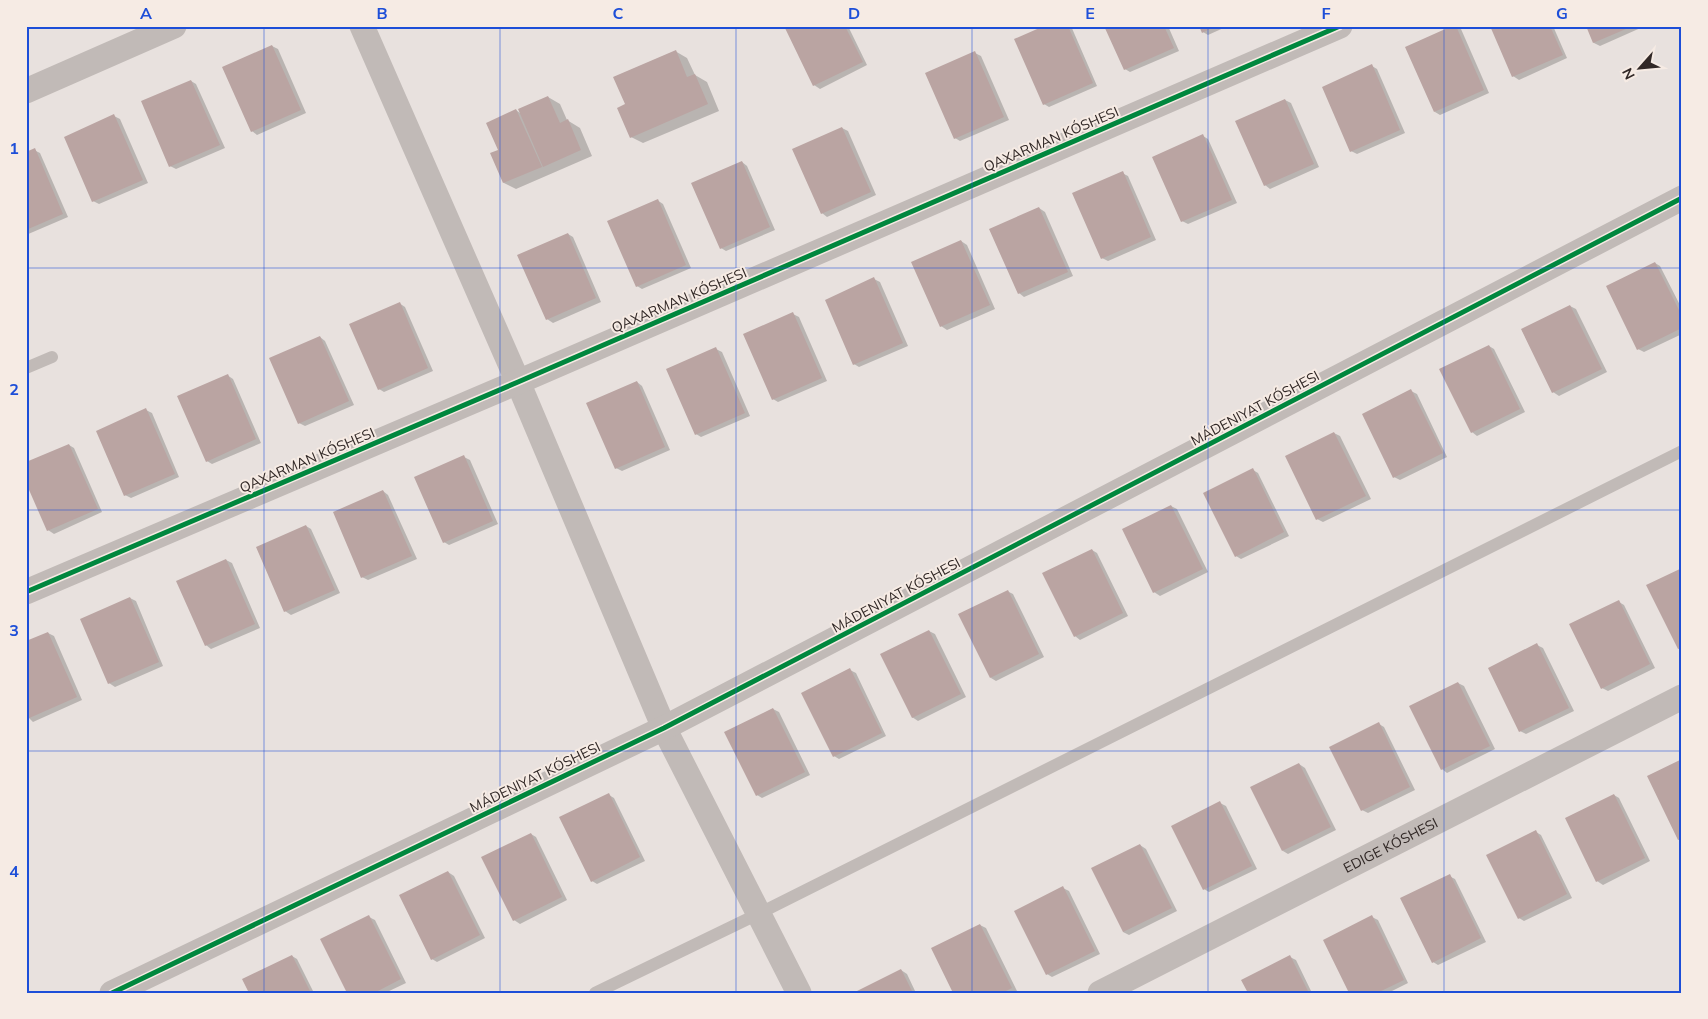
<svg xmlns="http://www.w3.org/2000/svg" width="1708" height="1019" viewBox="0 0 1708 1019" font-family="Mulish,sans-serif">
<rect width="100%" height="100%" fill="#e8e1de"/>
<path fill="#0003" d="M 785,26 L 848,26 L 867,65 L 820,89 L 814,85 Z
M 1047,26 L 1071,26 L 1097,86 L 1049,107 L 1044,104 Z
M 1106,26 L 1168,26 L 1179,51 L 1130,72 L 1125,69 Z
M 1200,26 L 1228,26 L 1208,35 L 1203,32 Z
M 1455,26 L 1461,29 L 1489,93 L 1440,115 L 1435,112 Z
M 1491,26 L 1553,26 L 1567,58 L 1519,80 L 1513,76 Z
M 1587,26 L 1645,26 L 1600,46 L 1594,43 Z
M 272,46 L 278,49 L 306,113 L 257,135 L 252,131 Z
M 675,51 L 687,58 L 695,75 L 707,82 L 719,111 L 643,143 L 631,137 L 626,105 Z
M 975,53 L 981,56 L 1009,120 L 960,141 L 955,138 Z
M 1372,66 L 1377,69 L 1405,133 L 1357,154 L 1351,151 Z
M 191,81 L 196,84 L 225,148 L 176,169 L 170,166 Z
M 548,97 L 560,104 L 567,120 L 580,128 L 592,156 L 516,189 L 504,183 L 499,150 L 516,110 L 520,113 Z
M 1285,100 L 1291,103 L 1319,167 L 1270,189 L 1265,185 Z
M 114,116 L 120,119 L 148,183 L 99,204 L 93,201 Z
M 842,128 L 848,131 L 876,195 L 827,217 L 822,213 Z
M 1203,136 L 1208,139 L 1237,203 L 1188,224 L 1182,221 Z
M 34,150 L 40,153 L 68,217 L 26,235 L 26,153 Z
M 742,162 L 747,166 L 775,230 L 726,251 L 721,248 Z
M 1122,173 L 1128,176 L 1156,240 L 1108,261 L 1102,258 Z
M 657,200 L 663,204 L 691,268 L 642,289 L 637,286 Z
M 1039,208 L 1045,212 L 1073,276 L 1024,297 L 1019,293 Z
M 568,234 L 573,237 L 601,302 L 553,323 L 547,319 Z
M 961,241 L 967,245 L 995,309 L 947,330 L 941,326 Z
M 1655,263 L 1660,266 L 1682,309 L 1682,334 L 1644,352 L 1638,349 Z
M 874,279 L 880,282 L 908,346 L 859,367 L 854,364 Z
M 399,303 L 405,307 L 433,371 L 384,392 L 379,389 Z
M 1570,306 L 1576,309 L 1607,372 L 1559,396 L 1553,392 L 1522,330 Z
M 793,314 L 799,317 L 827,381 L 778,402 L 773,399 Z
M 320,337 L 325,341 L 354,405 L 305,426 L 299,423 Z
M 1489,346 L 1494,349 L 1525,412 L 1477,436 L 1472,432 Z
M 716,349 L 722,352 L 750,416 L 701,437 L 696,434 Z
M 227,375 L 233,379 L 261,443 L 212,464 L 207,461 Z
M 637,382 L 642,386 L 670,450 L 622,471 L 616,468 Z
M 1411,391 L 1417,394 L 1447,457 L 1400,480 L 1394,477 Z
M 146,410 L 152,413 L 179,477 L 131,498 L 125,495 Z
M 1334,433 L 1340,436 L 1371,499 L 1323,522 L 1317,519 Z
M 69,445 L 74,448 L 102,512 L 54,534 L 48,530 Z
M 464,457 L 470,460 L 498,524 L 449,545 L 444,542 Z
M 1253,470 L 1258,473 L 1289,536 L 1241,559 L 1236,556 Z
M 383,491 L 388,495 L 417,559 L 368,580 L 362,577 Z
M 1171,506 L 1177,509 L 1208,572 L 1160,596 L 1154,592 L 1124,530 Z
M 306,526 L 311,529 L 340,593 L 291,615 L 285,611 L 257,548 Z
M 1092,550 L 1097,553 L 1128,616 L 1080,640 L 1075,636 Z
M 226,560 L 232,563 L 260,628 L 211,649 L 206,645 Z
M 1007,591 L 1013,594 L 1044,657 L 996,681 L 991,678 Z
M 130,598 L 136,601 L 163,666 L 115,687 L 109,683 Z
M 1619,602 L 1624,605 L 1655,668 L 1608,691 L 1602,688 Z
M 929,631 L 935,634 L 966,697 L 918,721 L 912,717 Z
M 48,633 L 54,636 L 82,700 L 33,722 L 26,715 L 26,643 Z
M 1537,645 L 1543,648 L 1574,711 L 1526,734 L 1520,731 Z
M 850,670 L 856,673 L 886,736 L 839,759 L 834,756 Z
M 1458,683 L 1464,686 L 1495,749 L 1447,773 L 1442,769 Z
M 773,709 L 779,712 L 810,775 L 762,798 L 757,795 Z
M 1379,724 L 1384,727 L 1415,790 L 1368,813 L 1362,810 Z
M 1299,764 L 1305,768 L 1336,830 L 1288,854 L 1283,851 Z
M 609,795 L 614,798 L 645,861 L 597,884 L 592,881 Z
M 1614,795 L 1619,798 L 1650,861 L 1603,885 L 1597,881 Z
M 1220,803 L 1226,806 L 1257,869 L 1209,892 L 1204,889 Z
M 1536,832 L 1541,835 L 1572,898 L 1524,921 L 1519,918 Z
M 531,834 L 536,837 L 567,900 L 520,924 L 514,920 Z
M 1140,845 L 1146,849 L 1177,911 L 1129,935 L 1123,932 Z
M 448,872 L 454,876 L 485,938 L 437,962 L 432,959 Z
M 1449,876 L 1455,879 L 1486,942 L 1438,965 L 1433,962 Z
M 1063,888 L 1069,891 L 1100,954 L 1052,977 L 1047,974 Z
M 369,917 L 375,920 L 406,983 L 385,993 L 348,993 Z
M 1372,917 L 1378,920 L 1408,983 L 1388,993 L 1350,993 Z
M 980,925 L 986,928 L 1017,991 L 955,993 Z
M 292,956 L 297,959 L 314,993 L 251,993 Z
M 1290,957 L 1296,960 L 1312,993 L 1249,993 Z
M 901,970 L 907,974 L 916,993 L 856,993 Z"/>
<path fill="#baa4a2" d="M 784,26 L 845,26 L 863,62 L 813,86 Z
M 1044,26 L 1068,26 L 1093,83 L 1043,105 L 1014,39 Z
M 1104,26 L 1164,26 L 1174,48 L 1124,70 Z
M 1199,26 L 1216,26 L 1202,33 Z
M 1452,26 L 1456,26 L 1484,90 L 1434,112 L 1405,47 Z
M 1490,26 L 1550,26 L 1563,55 L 1512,77 Z
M 1586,26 L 1633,26 L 1593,43 Z
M 272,45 L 301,110 L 251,132 L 222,67 Z
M 676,50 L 687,77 L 695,74 L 708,104 L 630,138 L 617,108 L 625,104 L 613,77 Z
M 975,51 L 1004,117 L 954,139 L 925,73 Z
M 1372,64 L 1400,130 L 1350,152 L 1322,87 Z
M 191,80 L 220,145 L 169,167 L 141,101 Z
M 548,96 L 560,123 L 568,119 L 581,150 L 543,167 L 518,109 Z
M 1285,99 L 1314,164 L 1264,186 L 1235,121 Z
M 516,109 L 542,167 L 503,183 L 490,153 L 498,150 L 486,123 Z
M 114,114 L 143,180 L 92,202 L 64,137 Z
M 842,127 L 871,192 L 821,214 L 792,149 Z
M 1203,134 L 1232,200 L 1181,222 L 1152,157 Z
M 35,148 L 63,214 L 26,230 L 26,152 Z
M 742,161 L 770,227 L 720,249 L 691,183 Z
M 1123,171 L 1151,237 L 1101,259 L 1072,193 Z
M 658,199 L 686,265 L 636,287 L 607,221 Z
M 1039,207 L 1068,272 L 1018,294 L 989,229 Z
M 568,233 L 596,298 L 546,320 L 517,255 Z
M 961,240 L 990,305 L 940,327 L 911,262 Z
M 1655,262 L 1682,316 L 1682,328 L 1637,350 L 1606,286 Z
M 874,277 L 903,343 L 853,365 L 825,300 Z
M 400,302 L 428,368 L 378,390 L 349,324 Z
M 1570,305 L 1602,369 L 1552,393 L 1521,329 Z
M 793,312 L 822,378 L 772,400 L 743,334 Z
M 320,336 L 349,401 L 298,424 L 269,358 Z
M 1489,345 L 1520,409 L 1471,433 L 1439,369 Z
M 716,347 L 745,413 L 695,435 L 666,369 Z
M 228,374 L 256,439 L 206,462 L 177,396 Z
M 637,381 L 665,447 L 615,469 L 586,403 Z
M 1411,389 L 1443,453 L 1393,478 L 1362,414 Z
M 146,408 L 175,474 L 124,496 L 96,431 Z
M 1334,432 L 1366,496 L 1316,520 L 1285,456 Z
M 69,444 L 98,509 L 47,531 L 26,483 L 26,462 Z
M 464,455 L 493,521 L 443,543 L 414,477 Z
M 1253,468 L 1284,532 L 1235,557 L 1203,493 Z
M 383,490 L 412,556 L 361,578 L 333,512 Z
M 1171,505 L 1203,569 L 1153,593 L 1122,529 Z
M 306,525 L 335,590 L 284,612 L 256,547 Z
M 1092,549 L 1123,613 L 1074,637 L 1042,573 Z
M 226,559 L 255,624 L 205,646 L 176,581 Z
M 1682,568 L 1682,648 L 1678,649 L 1646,585 Z
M 1008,590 L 1039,654 L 990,678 L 958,614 Z
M 130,597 L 159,662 L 108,684 L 80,619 Z
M 1619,600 L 1650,664 L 1601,689 L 1569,624 Z
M 929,630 L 961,694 L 912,718 L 880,654 Z
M 48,632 L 77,697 L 27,719 L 26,641 Z
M 1537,643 L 1569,708 L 1519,732 L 1488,668 Z
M 850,668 L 882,733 L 833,757 L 801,693 Z
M 1458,682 L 1490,746 L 1441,770 L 1409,706 Z
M 773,708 L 805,772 L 756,796 L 724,732 Z
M 1379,722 L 1410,787 L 1361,811 L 1329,747 Z
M 1682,759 L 1682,839 L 1678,840 L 1647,776 Z
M 1299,763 L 1331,827 L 1282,851 L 1250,787 Z
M 609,793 L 640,857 L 591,882 L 559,817 Z
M 1614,794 L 1645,858 L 1596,882 L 1565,818 Z
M 1220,801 L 1252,866 L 1203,890 L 1171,826 Z
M 1536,830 L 1567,894 L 1518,919 L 1486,855 Z
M 531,833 L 562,897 L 513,921 L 481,857 Z
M 1140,844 L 1172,908 L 1123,932 L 1091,868 Z
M 448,871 L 480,935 L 431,960 L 399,895 Z
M 1450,874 L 1481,938 L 1432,963 L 1400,898 Z
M 1063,886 L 1095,951 L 1046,975 L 1014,911 Z
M 369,915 L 401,979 L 374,993 L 347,993 L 320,939 Z
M 1372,915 L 1404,980 L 1377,993 L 1349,993 L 1323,940 Z
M 980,924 L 1012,988 L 1002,993 L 953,993 L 931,948 Z
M 292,955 L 311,993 L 249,993 L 242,979 Z
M 1290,955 L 1309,993 L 1248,993 L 1241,980 Z
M 901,969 L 913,993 L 853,993 Z"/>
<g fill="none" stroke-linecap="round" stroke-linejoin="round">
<path stroke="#c1bab7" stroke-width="12" d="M 26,368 L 52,357
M 595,993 L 758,914 L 1682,451"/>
<g stroke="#c1bab7" stroke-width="25">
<path d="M 362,26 L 518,382 L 664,728 L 799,993"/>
<path d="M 26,91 L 174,26"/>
<path d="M 26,592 L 518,382 L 1340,26"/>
<path d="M 112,993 L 664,728 L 1682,198"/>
<path id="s1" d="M 1100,993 L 1682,697"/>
</g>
<g stroke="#f6ebe4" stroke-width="8">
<path id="cycleway" d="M 26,592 L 518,382 L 1340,26
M 112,993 L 664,728 L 1682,198"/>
</g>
<use href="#cycleway" stroke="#00873e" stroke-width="5"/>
</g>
<path fill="none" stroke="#1d4ed8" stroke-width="1" stroke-opacity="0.55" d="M 264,26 L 264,993M 500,26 L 500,993M 736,26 L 736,993M 972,26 L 972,993M 1208,26 L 1208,993M 1444,26 L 1444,993M 26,268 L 1682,268M 26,510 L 1682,510M 26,751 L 1682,751"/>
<g text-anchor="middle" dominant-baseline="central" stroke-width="4" stroke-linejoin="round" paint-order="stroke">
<g font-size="14" fill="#312826" stroke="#f6ebe4">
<text transform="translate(1051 139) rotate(-23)">QAXARMAN KÓSHESI</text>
<text transform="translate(679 300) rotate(-23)">QAXARMAN KÓSHESI</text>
<text transform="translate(1255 408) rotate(-28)">MÁDENIYAT KÓSHESI</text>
<text transform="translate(307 460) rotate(-23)">QAXARMAN KÓSHESI</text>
<text transform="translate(896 595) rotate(-28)">MÁDENIYAT KÓSHESI</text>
<text transform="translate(535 777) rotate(-26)">MÁDENIYAT KÓSHESI</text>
<text stroke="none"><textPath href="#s1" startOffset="326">EDIGE KÓSHESI</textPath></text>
</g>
</g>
<rect width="1708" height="1019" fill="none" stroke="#f6ebe4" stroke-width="55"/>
<g transform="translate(1640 68) rotate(243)" stroke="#f6ebe4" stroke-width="4" paint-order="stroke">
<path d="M0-4L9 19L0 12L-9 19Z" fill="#312826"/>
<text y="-8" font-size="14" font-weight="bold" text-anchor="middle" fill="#312826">N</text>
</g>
<rect x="28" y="28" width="1652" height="964" fill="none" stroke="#1d4ed8" stroke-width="2"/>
<g font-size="16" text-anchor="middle" font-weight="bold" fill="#1d4ed8">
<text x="146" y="19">A</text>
<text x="382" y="19">B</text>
<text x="618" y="19">C</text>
<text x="854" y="19">D</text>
<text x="1090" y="19">E</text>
<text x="1326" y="19">F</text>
<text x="1562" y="19">G</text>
<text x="14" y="154">1</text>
<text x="14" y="395">2</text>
<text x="14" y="636">3</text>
<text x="14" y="877">4</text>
</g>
</svg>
